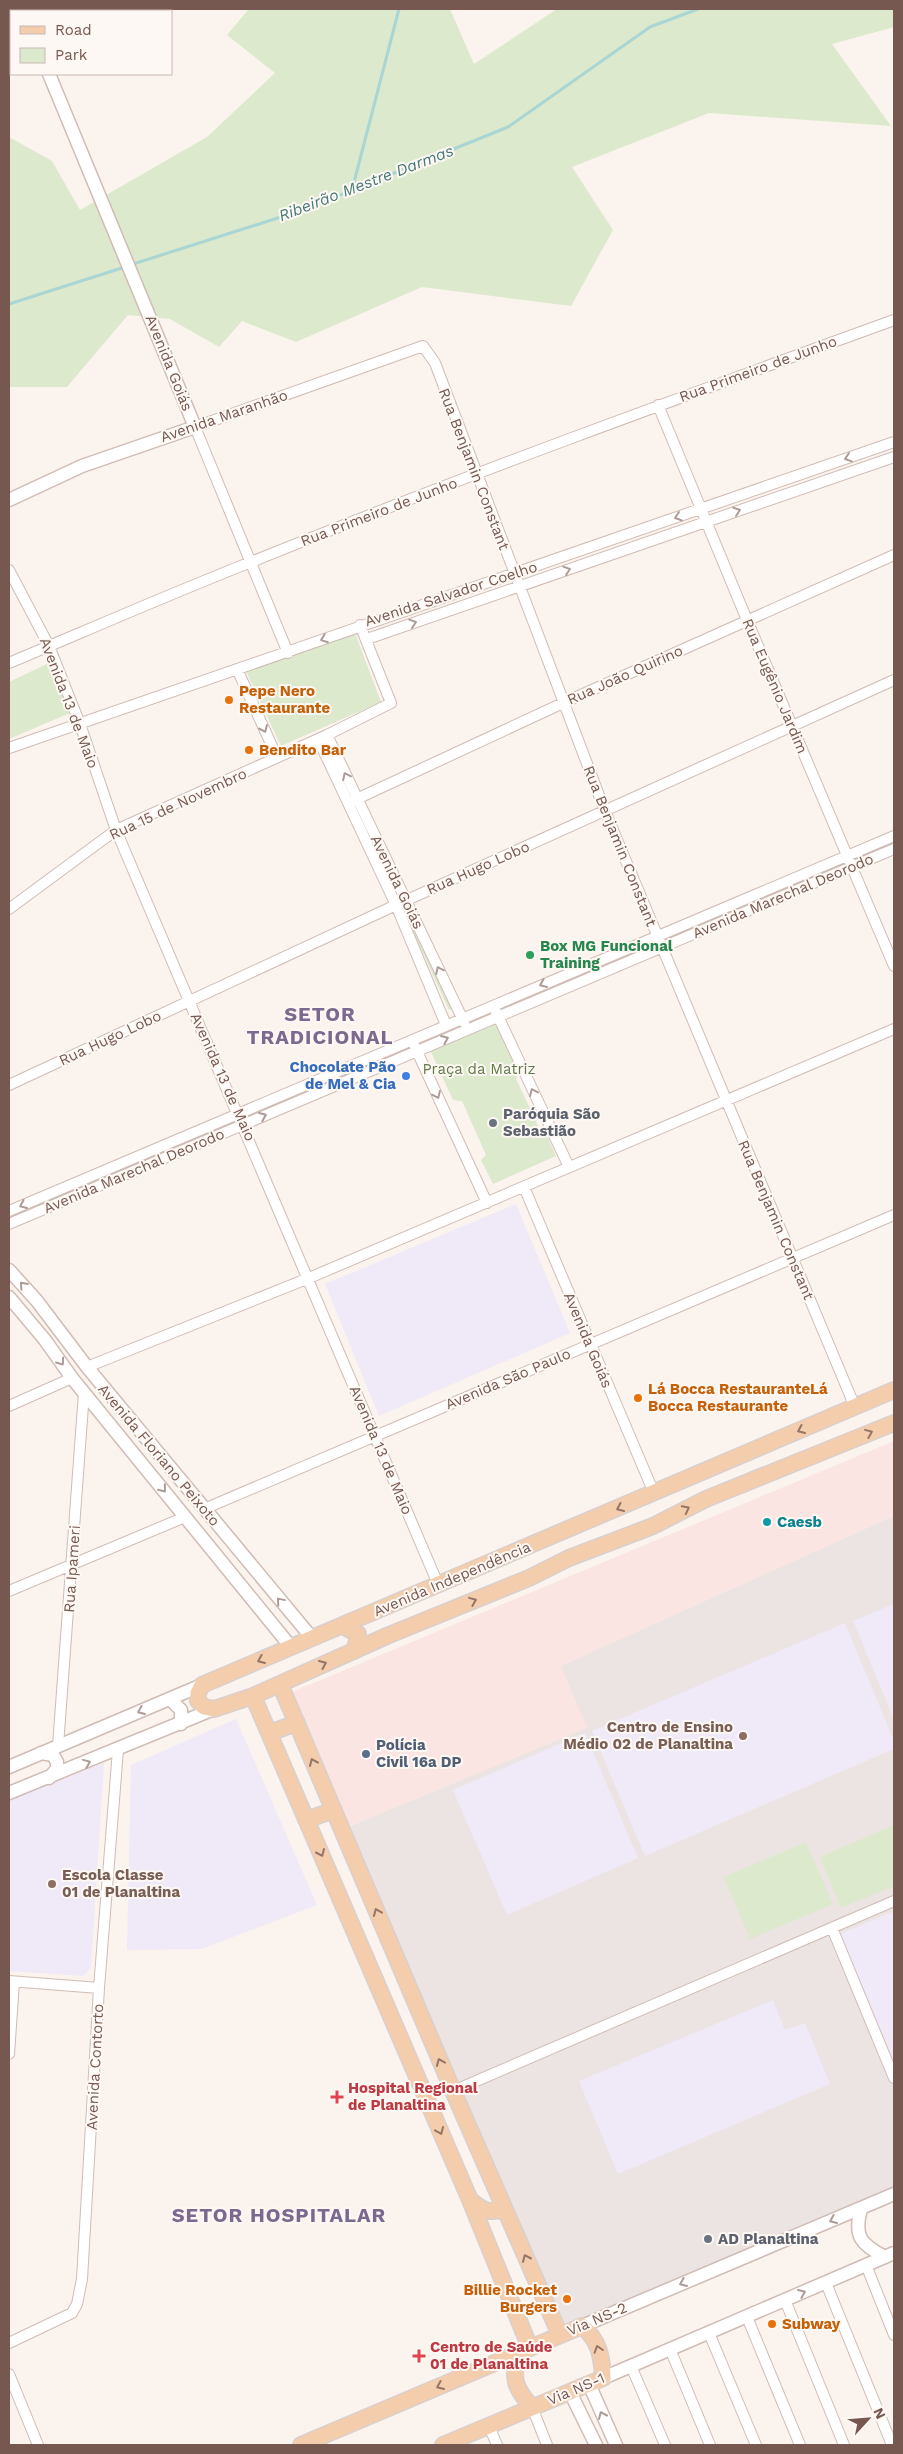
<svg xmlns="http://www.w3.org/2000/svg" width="903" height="2454" viewBox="0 0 903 2454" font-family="'Work Sans',sans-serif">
<rect width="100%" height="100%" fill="#fbf3ed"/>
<path fill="#fae5e2" d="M 894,1441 L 894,1516 L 562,1666 L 588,1728 L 348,1827 L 292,1692 Z"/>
<path fill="#ece4e2" d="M 894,1516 L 894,2188 L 571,2325 L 562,2323 L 348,1827 L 587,1728 L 561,1666 Z"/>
<path fill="#f0e9f8" d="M 516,1204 L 570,1333 L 379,1416 L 325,1284 Z
M 894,1604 L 894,1719 L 853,1621 Z
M 845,1623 L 894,1741 L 894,1749 L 645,1856 L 592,1731 Z
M 236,1719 L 317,1905 L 201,1949 L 127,1950 L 131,1765 Z
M 585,1733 L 638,1858 L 507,1915 L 453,1790 Z
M 104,1763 L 91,1968 L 83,1976 L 9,1971 L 9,1800 Z
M 894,1911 L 894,2059 L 892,2059 L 840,1934 Z
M 773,2000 L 785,2030 L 805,2023 L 830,2084 L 618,2174 L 579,2081 Z"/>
<path fill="#dce9cc" d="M 249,9 L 450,9 L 474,64 L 557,9 L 894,9 L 894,27 L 832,44 L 891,126 L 709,113 L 572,167 L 613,230 L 571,306 L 422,287 L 296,342 L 242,321 L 219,347 L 170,319 L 128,315 L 67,387 L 9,387 L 9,137 L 52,161 L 80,210 L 207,137 L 275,73 L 227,35 Z
M 355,633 L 381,702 L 281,746 L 246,671 Z
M 51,662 L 70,713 L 9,739 L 9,682 Z
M 407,908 L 454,1008 L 449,1010 L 403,910 Z
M 496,1022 L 519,1072 L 516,1079 L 540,1130 L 545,1131 L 556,1156 L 493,1184 L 481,1160 L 486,1155 L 462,1101 L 453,1100 L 430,1050 Z
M 894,1825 L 894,1886 L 841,1908 L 820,1857 Z
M 806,1842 L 833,1904 L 750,1939 L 724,1877 Z"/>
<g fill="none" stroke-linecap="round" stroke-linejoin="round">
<path stroke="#a9d5d4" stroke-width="3" d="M 352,190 L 399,9
M 130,265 L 303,210 L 508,127 L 650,27 L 698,9
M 9,304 L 125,267"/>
<g stroke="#d0bcb5" stroke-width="12">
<path id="minor" d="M 658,405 L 747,620 L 894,966
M 9,570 L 49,646 L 80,724 L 116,830 L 438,1584
M 367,639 L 894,457
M 288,653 L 195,427 L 423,346 L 435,363 L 605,811 L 855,1407
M 9,663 C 90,629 170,594 251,562 C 464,476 679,398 894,320
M 237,669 L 277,757
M 327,735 L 464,1022
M 318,739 L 396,905 L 446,1025
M 9,748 L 894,442
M 348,803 L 563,703 L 894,555
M 9,909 L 116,830 L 327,735 L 391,703 L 360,625
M 496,1012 L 569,1167
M 415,1047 L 487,1203
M 9,1085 L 396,905 L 894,680
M 524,1187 L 654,1493
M 9,1211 L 894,836
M 9,1224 L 894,849
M 87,1367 L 309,1278 L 894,1029
M 9,1406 L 72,1378
M 204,1509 L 894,1215
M 9,1591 L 185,1517
M 58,1746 L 84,1392
M 832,1928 L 894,2078
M 9,1981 L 99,1988
M 9,2054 L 14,1982
M 453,2091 L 894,1901
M 866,2265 L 894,2335
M 826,2283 L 892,2445
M 785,2300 L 844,2445
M 747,2317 L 800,2445
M 709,2333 L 756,2445
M 9,2343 L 72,2313 L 77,2304 L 82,2279 L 99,1988 L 118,1750
M 670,2349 L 710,2445
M 631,2366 L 665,2445
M 9,2374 L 38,2445
M 532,2407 L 547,2445
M 489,2426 L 497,2445"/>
</g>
<g stroke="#d0bcb5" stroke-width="15">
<path id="tertiary" d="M 22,9 L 23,11
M 9,500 L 82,466 L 195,427 L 49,74
M 9,1270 L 37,1301 L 87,1367 L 312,1638
M 9,1297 L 45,1340 L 72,1378 L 291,1647
M 170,1699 L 181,1710 L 181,1724
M 41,1753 L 53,1755 L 57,1762 L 57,1769 L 49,1778
M 9,1767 L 202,1685
M 9,1793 L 214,1709
M 861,2209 C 853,2237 862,2245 885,2257
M 582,2326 L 894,2194
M 603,2378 L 894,2253
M 589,2384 L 616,2445
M 570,2392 L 596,2445"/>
</g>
<g stroke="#d9d0ce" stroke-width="18">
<path id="primary" d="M 894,1390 L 202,1685 L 198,1693 L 198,1701 L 204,1707 L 214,1709 L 253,1696 L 389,1635 L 529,1578 L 569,1558 L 653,1526 L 706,1499 L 894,1423
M 343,1626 L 358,1634 L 358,1638 L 354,1651
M 280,1684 L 453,2091 L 560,2335
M 253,1696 L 470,2200 L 530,2348
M 269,1733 L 297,1723
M 306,1820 L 334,1810
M 470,2200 C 482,2210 489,2214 504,2209
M 518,2352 C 512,2378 514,2388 532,2407
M 301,2445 L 582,2326 C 599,2340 602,2357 603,2378 L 443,2445"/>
</g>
<use href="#minor" stroke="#fff" stroke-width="10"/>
<use href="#tertiary" stroke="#fff" stroke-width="12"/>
<use href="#primary" stroke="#f3cdac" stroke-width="15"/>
</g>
<defs><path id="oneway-chevron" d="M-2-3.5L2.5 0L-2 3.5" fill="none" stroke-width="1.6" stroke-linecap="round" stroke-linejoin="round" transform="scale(1.25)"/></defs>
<g stroke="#ad9b97">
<use href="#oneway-chevron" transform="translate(848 458) rotate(161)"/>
<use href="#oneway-chevron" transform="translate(737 511) rotate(-19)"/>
<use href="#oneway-chevron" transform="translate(678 517) rotate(161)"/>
<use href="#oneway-chevron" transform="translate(567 570) rotate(-19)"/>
<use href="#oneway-chevron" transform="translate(413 623) rotate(-19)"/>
<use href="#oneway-chevron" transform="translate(324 639) rotate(159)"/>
<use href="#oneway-chevron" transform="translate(264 729) rotate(66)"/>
<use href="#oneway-chevron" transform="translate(346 776) rotate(-116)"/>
<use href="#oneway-chevron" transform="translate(439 970) rotate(-116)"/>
<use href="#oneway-chevron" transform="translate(543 984) rotate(157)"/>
<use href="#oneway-chevron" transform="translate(445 1039) rotate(-23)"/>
<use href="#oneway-chevron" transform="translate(533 1092) rotate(-115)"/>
<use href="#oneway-chevron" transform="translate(437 1095) rotate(65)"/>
<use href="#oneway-chevron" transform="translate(263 1116) rotate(-23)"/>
<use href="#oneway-chevron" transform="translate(23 1205) rotate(157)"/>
<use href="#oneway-chevron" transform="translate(23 1285) rotate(-132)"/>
<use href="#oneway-chevron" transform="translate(61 1362) rotate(55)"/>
<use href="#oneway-chevron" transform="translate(163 1489) rotate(51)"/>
<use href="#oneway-chevron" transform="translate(280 1601) rotate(-130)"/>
<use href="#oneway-chevron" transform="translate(141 1711) rotate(157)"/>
<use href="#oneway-chevron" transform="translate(87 1763) rotate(-22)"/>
<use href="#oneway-chevron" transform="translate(833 2220) rotate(157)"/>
<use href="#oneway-chevron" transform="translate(683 2283) rotate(157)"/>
<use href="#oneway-chevron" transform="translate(802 2293) rotate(-23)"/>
<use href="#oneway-chevron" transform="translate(602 2415) rotate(-114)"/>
</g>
<g stroke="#957568">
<use href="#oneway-chevron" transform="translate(801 1430) rotate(156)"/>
<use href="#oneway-chevron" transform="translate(869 1433) rotate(-22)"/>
<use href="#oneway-chevron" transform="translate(620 1508) rotate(156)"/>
<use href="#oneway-chevron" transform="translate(686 1509) rotate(-27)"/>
<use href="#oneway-chevron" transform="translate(473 1601) rotate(-22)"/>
<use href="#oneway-chevron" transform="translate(261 1660) rotate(157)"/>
<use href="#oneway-chevron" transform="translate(323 1664) rotate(-24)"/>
<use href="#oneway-chevron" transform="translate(313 1762) rotate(-113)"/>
<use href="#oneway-chevron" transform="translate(321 1853) rotate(66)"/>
<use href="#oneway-chevron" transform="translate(377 1912) rotate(-113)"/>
<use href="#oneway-chevron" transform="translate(440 2062) rotate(-113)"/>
<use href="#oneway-chevron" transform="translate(440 2131) rotate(67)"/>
<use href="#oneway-chevron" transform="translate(526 2258) rotate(-114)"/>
<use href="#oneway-chevron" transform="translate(598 2349) rotate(-108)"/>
<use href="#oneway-chevron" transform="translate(440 2386) rotate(157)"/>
</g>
<g fill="#e8710a" stroke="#fef8f4" stroke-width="2">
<circle cx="229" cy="700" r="5"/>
<circle cx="249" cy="750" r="5"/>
<circle cx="638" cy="1398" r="5"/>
<circle cx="567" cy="2299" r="5"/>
<circle cx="772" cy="2324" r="5"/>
</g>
<circle fill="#2e9e5b" stroke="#fef8f4" stroke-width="2" cx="530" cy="955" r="5"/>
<circle fill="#3f7fe0" stroke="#fef8f4" stroke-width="2" cx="406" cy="1076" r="5"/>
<g fill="#6b7280" stroke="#fef8f4" stroke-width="2">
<circle cx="493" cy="1123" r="5"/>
<circle cx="708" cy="2239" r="5"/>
</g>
<circle fill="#0f9aa8" stroke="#fef8f4" stroke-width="2" cx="767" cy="1522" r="5"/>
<g fill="#8d6e63" stroke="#fef8f4" stroke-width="2">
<circle cx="743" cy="1736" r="5"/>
<circle cx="52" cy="1884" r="5"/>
</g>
<circle fill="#5c6f8a" stroke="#fef8f4" stroke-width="2" cx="366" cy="1754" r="5"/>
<g fill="#e0444e" stroke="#fef8f4" stroke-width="2">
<path d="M334.5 2089.5h5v5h5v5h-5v5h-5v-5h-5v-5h5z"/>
<path d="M416.5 2348.5h5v5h5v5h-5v5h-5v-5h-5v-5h5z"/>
</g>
<g text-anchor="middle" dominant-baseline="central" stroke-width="4" stroke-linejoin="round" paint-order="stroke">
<g font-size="15" fill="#765851" stroke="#fef8f4">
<text transform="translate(169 363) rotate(68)">Avenida Goiás</text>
<text transform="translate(758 369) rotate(-20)">Rua Primeiro de Junho</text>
<text transform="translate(224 416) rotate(-19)">Avenida Maranhão</text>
<text transform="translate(474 469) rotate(69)">Rua Benjamin Constant</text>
<text transform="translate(379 512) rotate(-21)">Rua Primeiro de Junho</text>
<text transform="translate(451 594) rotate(-18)">Avenida Salvador Coelho</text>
<text transform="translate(625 675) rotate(-24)">Rua João Quirino</text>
<text transform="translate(775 686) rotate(67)">Rua Eugênio Jardim</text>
<text transform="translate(69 703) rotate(69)">Avenida 13 de Maio</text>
<text transform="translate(178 804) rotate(-25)">Rua 15 de Novembro</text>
<text transform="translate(620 846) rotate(68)">Rua Benjamin Constant</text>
<text transform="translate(478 868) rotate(-24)">Rua Hugo Lobo</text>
<text transform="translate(397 882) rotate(64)">Avenida Goiás</text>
<text transform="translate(783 896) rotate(-23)">Avenida Marechal Deorodo</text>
<text transform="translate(110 1038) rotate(-25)">Rua Hugo Lobo</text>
<text transform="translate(223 1077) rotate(66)">Avenida 13 de Maio</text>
<text transform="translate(134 1171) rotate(-23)">Avenida Marechal Deorodo</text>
<text transform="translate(776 1220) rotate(67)">Rua Benjamin Constant</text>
<text transform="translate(588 1340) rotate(67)">Avenida Goiás</text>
<text transform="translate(508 1379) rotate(-23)">Avenida São Paulo</text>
<text transform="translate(381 1450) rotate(67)">Avenida 13 de Maio</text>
<text transform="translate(159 1455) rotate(50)">Avenida Floriano Peixoto</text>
<text transform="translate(72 1569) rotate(-86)">Rua Ipameri</text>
<text transform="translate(452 1579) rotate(-23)">Avenida Independência</text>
<text transform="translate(95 2067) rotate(-87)">Avenida Contorto</text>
<text transform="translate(597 2319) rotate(-23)">Via NS-2</text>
<text transform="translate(576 2389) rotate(-23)">Via NS-1</text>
</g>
<g font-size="15" font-weight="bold" fill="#c56008" stroke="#fef8f4" text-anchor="start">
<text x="239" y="691">Pepe Nero<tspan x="239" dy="17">Restaurante</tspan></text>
<text x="259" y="750">Bendito Bar</text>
<text x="648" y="1389">Lá Bocca RestauranteLá<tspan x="648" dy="17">Bocca Restaurante</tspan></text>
<text x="557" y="2290" text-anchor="end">Billie Rocket<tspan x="557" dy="17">Burgers</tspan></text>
<text x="782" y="2324">Subway</text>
</g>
<g font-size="15" font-weight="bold" fill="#27864d" stroke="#fef8f4" text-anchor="start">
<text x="540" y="946">Box MG Funcional<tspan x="540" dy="17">Training</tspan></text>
</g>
<g font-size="15" font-weight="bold" fill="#366cbe" stroke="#fef8f4" text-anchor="end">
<text x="396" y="1067">Chocolate Pão<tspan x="396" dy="17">de Mel &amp; Cia</tspan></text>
</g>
<g font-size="15" fill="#607a4a" stroke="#fef8f4">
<text x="479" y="1069">Praça da Matriz</text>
</g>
<g font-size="15" font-weight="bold" fill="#5b616d" stroke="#fef8f4" text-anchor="start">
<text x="503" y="1114">Paróquia São<tspan x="503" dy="17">Sebastião</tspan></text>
<text x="718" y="2239">AD Planaltina</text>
</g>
<g font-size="15" font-weight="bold" fill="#0d838f" stroke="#fef8f4" text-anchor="start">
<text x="777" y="1522">Caesb</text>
</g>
<g font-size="15" font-weight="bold" fill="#785e54" stroke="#fef8f4" text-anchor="end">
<text x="733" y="1727">Centro de Ensino<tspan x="733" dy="17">Médio 02 de Planaltina</tspan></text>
<text x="62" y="1875" text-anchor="start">Escola Classe<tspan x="62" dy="17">01 de Planaltina</tspan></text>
</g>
<g font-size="15" font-weight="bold" fill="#4e5e75" stroke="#fef8f4" text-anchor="start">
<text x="376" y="1745">Polícia<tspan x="376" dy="17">Civil 16a DP</tspan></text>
</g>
<g font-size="15" font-weight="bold" fill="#be3a42" stroke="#fef8f4" text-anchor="start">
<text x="348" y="2088">Hospital Regional<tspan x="348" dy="17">de Planaltina</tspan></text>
<text x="430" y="2347">Centro de Saúde<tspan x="430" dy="17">01 de Planaltina</tspan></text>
</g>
<g font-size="16" font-style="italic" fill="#457878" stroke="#fef8f4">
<text transform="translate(366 183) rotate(-21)">Ribeirão Mestre Darmas</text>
</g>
<g font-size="20" font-weight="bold" letter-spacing="1" fill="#7c6990" stroke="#fef8f4">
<text x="320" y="1014">SETOR<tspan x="320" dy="23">TRADICIONAL</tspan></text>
<text x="279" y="2215">SETOR HOSPITALAR</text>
</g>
</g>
<rect width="903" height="2454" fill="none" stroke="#765851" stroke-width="20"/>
<rect x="10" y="10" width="162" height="65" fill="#fef8f4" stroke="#c8b8b3"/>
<rect x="20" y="26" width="25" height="8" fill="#f3cdac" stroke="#c8b8b3"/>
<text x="55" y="35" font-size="15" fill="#765851">Road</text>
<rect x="20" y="48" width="25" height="15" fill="#dce9cc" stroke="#c8b8b3"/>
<text x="55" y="60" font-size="15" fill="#765851">Park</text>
<g transform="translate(868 2419) rotate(64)" stroke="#fef8f4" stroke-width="4" paint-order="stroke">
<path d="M0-4L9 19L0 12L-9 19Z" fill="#765851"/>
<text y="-8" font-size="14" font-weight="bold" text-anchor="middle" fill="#765851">N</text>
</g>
</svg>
